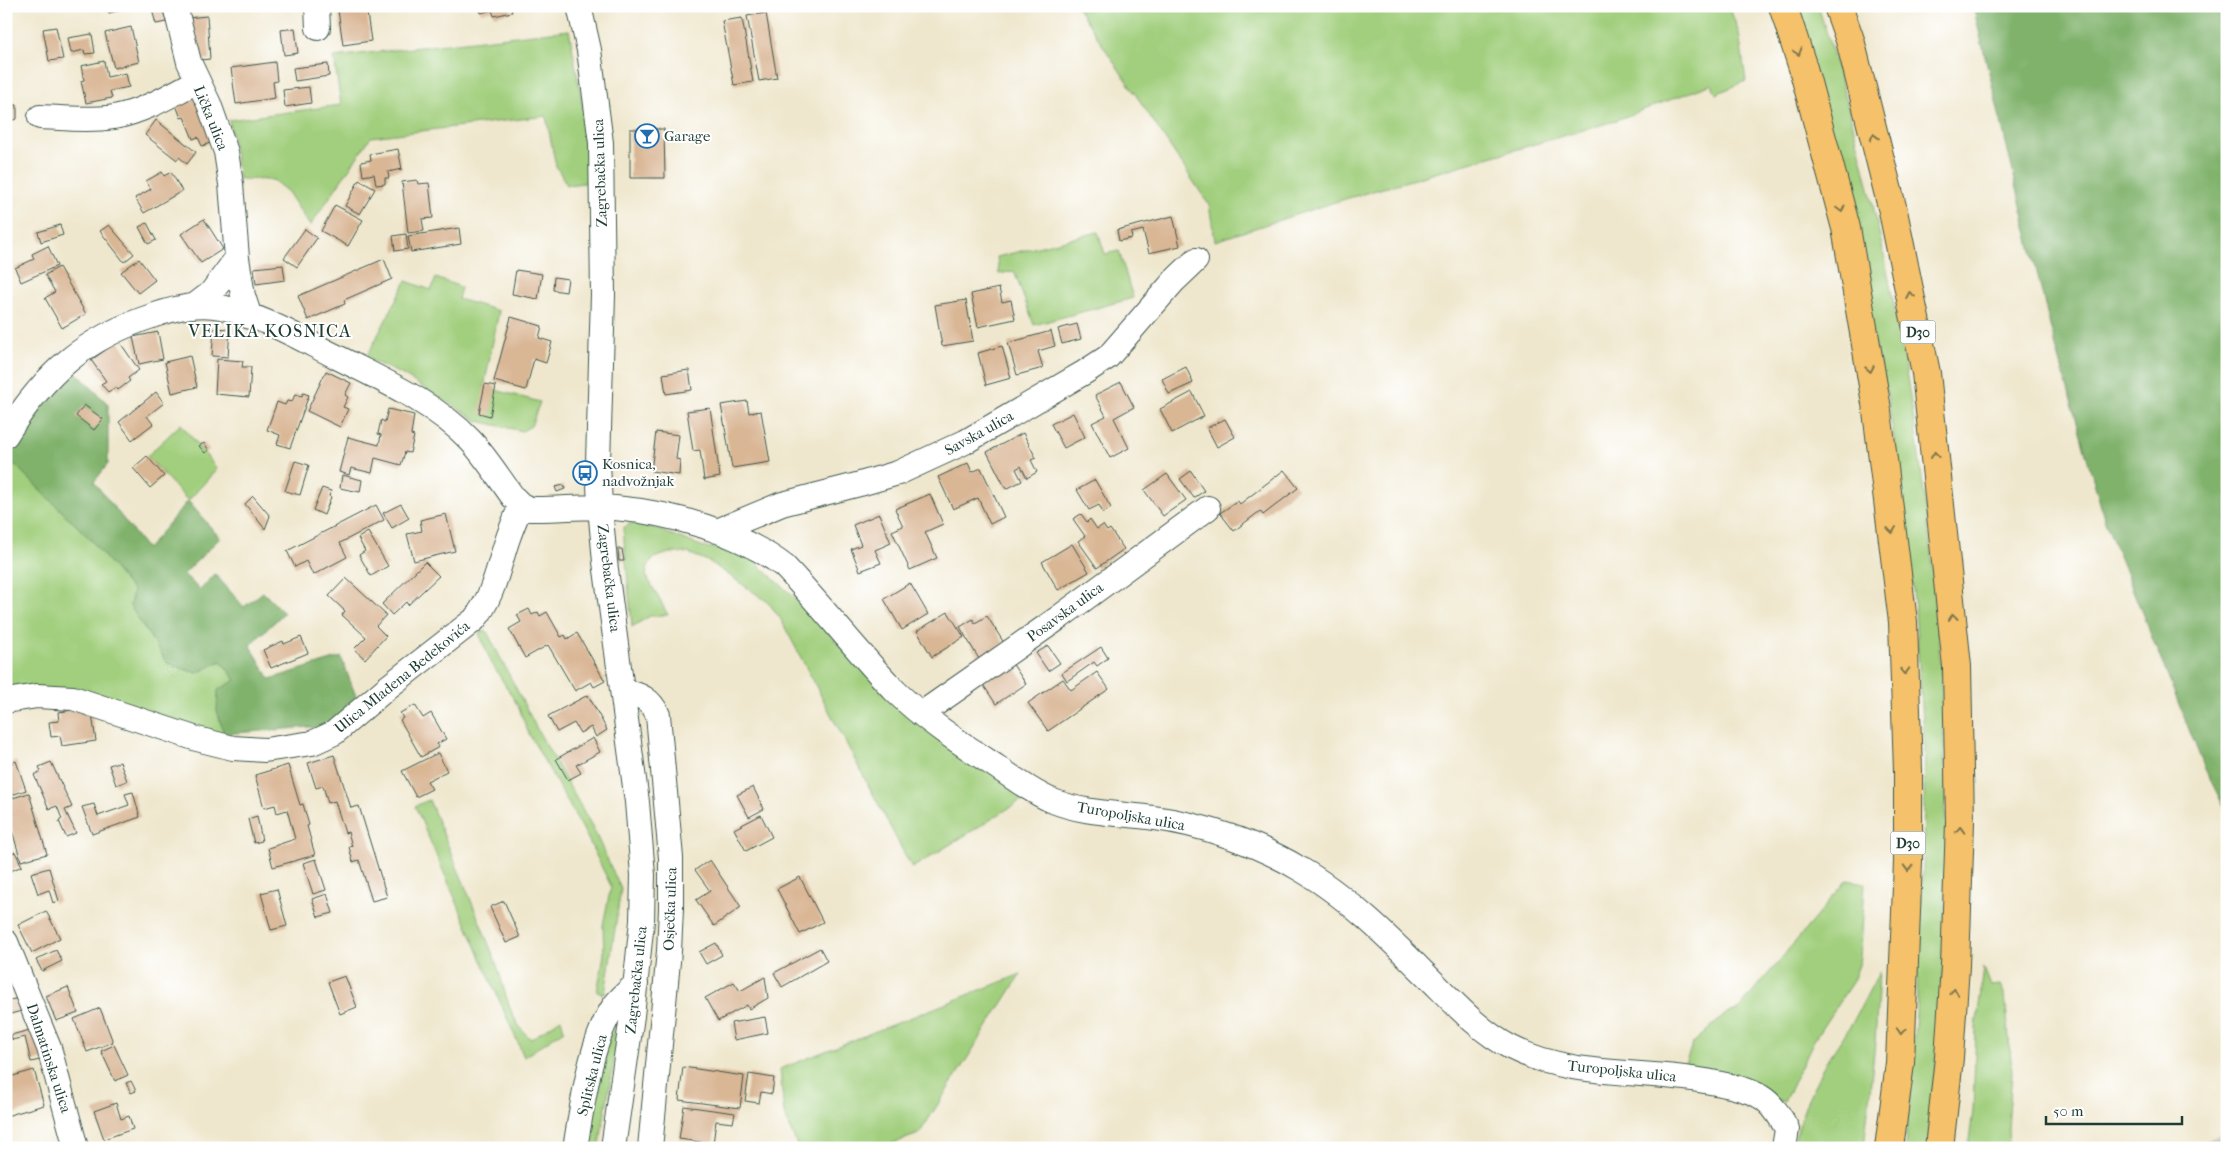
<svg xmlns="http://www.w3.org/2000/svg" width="2233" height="1154" viewBox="0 0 2233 1154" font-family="'IM FELL French Canon',serif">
<rect width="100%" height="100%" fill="#fff"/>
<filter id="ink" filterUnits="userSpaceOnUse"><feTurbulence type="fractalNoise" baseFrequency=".02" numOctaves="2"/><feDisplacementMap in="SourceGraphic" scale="10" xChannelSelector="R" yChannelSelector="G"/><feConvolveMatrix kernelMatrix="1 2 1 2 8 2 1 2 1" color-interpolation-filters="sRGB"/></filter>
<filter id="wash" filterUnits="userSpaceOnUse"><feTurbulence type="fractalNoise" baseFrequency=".0096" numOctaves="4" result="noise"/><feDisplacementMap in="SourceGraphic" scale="20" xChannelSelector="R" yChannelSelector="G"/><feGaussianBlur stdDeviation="1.12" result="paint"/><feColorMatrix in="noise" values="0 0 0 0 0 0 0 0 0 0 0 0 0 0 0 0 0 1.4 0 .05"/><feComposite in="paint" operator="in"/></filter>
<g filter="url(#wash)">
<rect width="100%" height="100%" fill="#efe7cd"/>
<path fill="#c5c5b8" d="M 2227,1131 L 2227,1148 L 2189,1148 L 2211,1138 Z"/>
<path fill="#a1cf7d" stroke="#608658" d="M 1080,6 L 1729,6 L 1739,33 L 1746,81 L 1716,94 L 1712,84 L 1611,122 L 1335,202 L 1215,241 L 1209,205 L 1078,8 Z
M 1795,6 L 1818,6 C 1858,129 1887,256 1908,384 C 1950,637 1958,894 1927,1148 L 1905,1148 L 1916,1013 L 1923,874 L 1925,747 L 1915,610 L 1903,494 L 1887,394 Z
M 569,30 L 590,146 L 592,182 L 567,185 L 556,166 L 546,116 L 371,137 L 310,226 L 288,192 L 273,180 L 239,179 L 229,120 L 341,105 L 334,57 Z
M 1098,232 L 1105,254 L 1119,251 L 1133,298 L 1034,325 L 1014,271 L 999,274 L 997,257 Z
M 436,278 L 461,287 L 458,299 L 499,311 L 484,387 L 540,402 L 531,426 L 522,431 L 478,421 L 403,375 L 366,358 L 406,281 L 431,290 Z
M 181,424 L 217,469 L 188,501 L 147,456 Z
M 7,457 L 89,538 L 133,591 L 130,606 L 168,664 L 197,673 L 221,661 L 236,680 L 217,710 L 224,734 L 209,737 L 109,702 L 6,697 Z
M 631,523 L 645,525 L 704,547 L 731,551 L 753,560 L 803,605 L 889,699 L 1027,797 L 912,868 L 780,618 L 768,602 L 710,562 L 688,553 L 669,553 L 654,558 L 648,566 L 646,575 L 668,615 L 650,616 L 632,627 L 623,528 Z
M 486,630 L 537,729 L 592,826 L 621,889 L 605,994 L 597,992 L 604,955 L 603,925 L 611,886 L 584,831 L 528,732 L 518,706 L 491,662 L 479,633 Z
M 429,800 C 451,853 474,906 495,960 C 505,986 508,1021 531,1039 L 561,1019 L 564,1030 L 524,1057 L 415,806 Z
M 1847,880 L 1865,883 L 1861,948 L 1859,965 L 1853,981 L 1814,1040 L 1784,1102 L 1683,1069 L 1693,1043 L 1727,1013 L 1738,1010 Z
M 1984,968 L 1991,986 L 2000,985 L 2005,995 L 2012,1071 L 2008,1129 L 2009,1148 L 1968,1148 L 1973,1111 L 1976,1028 Z
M 1879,972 L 1875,1043 L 1864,1148 L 1792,1148 L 1805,1106 L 1823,1067 L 1853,1022 Z
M 1021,974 L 919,1134 L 879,1148 L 798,1148 L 784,1113 L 780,1069 Z
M 622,1013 L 599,1148 L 581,1148 L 601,1056 Z"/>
<path fill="#80b26c" stroke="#507850" d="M 1973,6 L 2227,6 L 2227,813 L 2205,769 L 2105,521 L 2050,326 Z
M 75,371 L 108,404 L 108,464 L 94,482 L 147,549 L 188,501 L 220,538 L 184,574 L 200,590 L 215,574 L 244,607 L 263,592 L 284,613 L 250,645 L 270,679 L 341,657 L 359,704 L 321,733 L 311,727 L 224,734 L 217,710 L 218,690 L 236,680 L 221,661 L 197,673 L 168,664 L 130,606 L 133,591 L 89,538 L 7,457 L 54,391 Z"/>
<g id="blocks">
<path fill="#d9b694" d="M 107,6 L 133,6 L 133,7 L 109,13 Z
M 151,6 L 162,6 L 166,22 L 156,24 Z
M 366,6 L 371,41 L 343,45 L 338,10 Z
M 479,6 L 510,6 L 512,12 L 494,16 L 492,10 L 481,13 Z
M 766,13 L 777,78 L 759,81 L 747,16 Z
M 207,16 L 210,59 L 190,61 L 187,18 Z
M 742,18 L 753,82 L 734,85 L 722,21 Z
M 56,27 L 63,59 L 49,61 L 43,29 Z
M 131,27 L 139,62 L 114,68 L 105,33 Z
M 295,28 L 298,53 L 284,55 L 281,30 Z
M 92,34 L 95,53 L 85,54 L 84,50 L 71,53 L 68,38 Z
M 104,61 L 107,77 L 126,73 L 129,87 L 110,91 L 112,98 L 86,103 L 81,81 L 84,80 L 81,66 Z
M 275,62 L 277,81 L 273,82 L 275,98 L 236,104 L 231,68 Z
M 328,64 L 329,76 L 295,81 L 293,68 Z
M 309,87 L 311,103 L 285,107 L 283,90 Z
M 197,96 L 215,141 L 202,146 L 198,137 L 193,139 L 184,117 L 181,118 L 176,105 Z
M 6,105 L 17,105 L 17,119 L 6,122 Z
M 156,120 L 196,152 L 187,164 L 179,157 L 177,160 L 145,135 Z
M 630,129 L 664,129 L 665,178 L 630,178 Z
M 398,149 L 402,169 L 388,172 L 389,178 L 385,178 L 385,184 L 376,185 L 374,174 L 363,176 L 361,162 L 371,160 L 370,154 Z
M 162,172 L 164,176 L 171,172 L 182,191 L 144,213 L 135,198 L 151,189 L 146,181 Z
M 359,180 L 375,189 L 360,214 L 345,206 Z
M 417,180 L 418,184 L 429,183 L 433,218 L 422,219 L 424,231 L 408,233 L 402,182 Z
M 335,205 L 363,220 L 348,246 L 321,231 Z
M 1173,216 L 1180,246 L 1149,253 L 1143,230 L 1131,233 L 1132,238 L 1119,241 L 1117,230 Z
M 204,219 L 223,249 L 201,263 L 181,234 Z
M 147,223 L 156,240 L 148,244 L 139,227 Z
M 60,225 L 63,235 L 41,242 L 38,232 Z
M 109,225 L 134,254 L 124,262 L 100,231 Z
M 459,228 L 461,244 L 411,252 L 408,236 Z
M 305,229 L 317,238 L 297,267 L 284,258 Z
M 406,234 L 408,249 L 395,251 L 393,236 Z
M 48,246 L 57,266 L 21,282 L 15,268 L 34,259 L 32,254 Z
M 139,259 L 155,280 L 138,293 L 121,272 Z
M 384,259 L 392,279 L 344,300 L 345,304 L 308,320 L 298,296 Z
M 283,265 L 285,280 L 256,284 L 254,268 Z
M 59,267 L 86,314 L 62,328 L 45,298 L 55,292 L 45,275 Z
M 516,270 L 542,274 L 538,299 L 512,294 Z
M 554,277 L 568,279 L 566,292 L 553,290 Z
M 999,288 L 1002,302 L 1011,300 L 1015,319 L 978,327 L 971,294 Z
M 966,300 L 973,341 L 942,346 L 935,305 Z
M 511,317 L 542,326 L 539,338 L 552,342 L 546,363 L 534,359 L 526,390 L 494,381 Z
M 1077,324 L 1081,339 L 1062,344 L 1058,329 Z
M 214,328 L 230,329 L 228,357 L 212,356 Z
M 1051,331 L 1055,346 L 1038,351 L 1043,368 L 1017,375 L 1008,343 Z
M 158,332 L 163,359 L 139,364 L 133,337 Z
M 119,341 L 139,370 L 128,378 L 130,381 L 118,390 L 116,387 L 108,392 L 101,384 L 106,381 L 91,360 Z
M 1002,346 L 1011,378 L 986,385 L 978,353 Z
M 190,356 L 197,387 L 172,393 L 165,362 Z
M 217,359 L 243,361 L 242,367 L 251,367 L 249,397 L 215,394 Z
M 1186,367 L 1193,383 L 1169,394 L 1162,379 Z
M 689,370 L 692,390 L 666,394 L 663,374 Z
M 326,371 L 351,383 L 345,395 L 348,397 L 343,407 L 348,409 L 340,427 L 307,411 Z
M 1121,382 L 1134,407 L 1114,418 L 1129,448 L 1110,458 L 1092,423 L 1106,416 L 1095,395 Z
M 485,384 L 496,386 L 490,416 L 479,413 Z
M 156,392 L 164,403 L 147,416 L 153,424 L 132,440 L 119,422 Z
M 1192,392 L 1204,416 L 1172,433 L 1160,409 Z
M 303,393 L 309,395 L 290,448 L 277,444 L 280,435 L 267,430 L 277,402 L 285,405 L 287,401 L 292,402 L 295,394 L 302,396 Z
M 747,401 L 749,413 L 761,411 L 770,462 L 732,468 L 721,405 Z
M 84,405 L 103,419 L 94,430 L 76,416 Z
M 710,408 L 720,477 L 704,480 L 700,450 L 693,451 L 687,411 Z
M 388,409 L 414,415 L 411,435 L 414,436 L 410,453 L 405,452 L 401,465 L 375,458 L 372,473 L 351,468 L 349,475 L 339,472 L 348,437 L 379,445 L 381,435 L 378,434 L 381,420 L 385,422 Z
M 1073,413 L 1085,437 L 1064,448 L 1051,424 Z
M 1225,419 L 1235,437 L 1217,447 L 1207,428 Z
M 656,432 L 679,435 L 676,459 L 680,460 L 679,475 L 651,471 Z
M 1023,433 L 1036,458 L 1031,460 L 1037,472 L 1027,478 L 1021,466 L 1016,469 L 1022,481 L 1006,489 L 987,452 Z
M 204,443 L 209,450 L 205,453 L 199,446 Z
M 147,456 L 164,476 L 150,488 L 133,468 Z
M 295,461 L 309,465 L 300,495 L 285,491 Z
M 968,463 L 972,472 L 981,468 L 1004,517 L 990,524 L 978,498 L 953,509 L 938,477 Z
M 1284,470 L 1298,488 L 1263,515 L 1260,511 L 1234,531 L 1220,513 L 1238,501 L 1240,504 Z
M 1191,471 L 1204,491 L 1194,498 L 1180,479 Z
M 1167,474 L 1186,500 L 1163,516 L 1144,490 Z
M 342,475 L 362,480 L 360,492 L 340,488 Z
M 1095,480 L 1111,508 L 1103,513 L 1099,505 L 1089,510 L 1077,490 Z
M 564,485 L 565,489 L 557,492 L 555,487 Z
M 322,488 L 331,491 L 329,496 L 331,497 L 324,515 L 313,510 Z
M 930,494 L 943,524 L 925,532 L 937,558 L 910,570 L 892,531 L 903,526 L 895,509 Z
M 253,496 L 270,516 L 265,529 L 245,504 Z
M 401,504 L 409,518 L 392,528 L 383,513 Z
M 376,505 L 384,520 L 340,543 L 347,557 L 313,575 L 306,561 L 295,567 L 287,551 Z
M 446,514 L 455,551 L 414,561 L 407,534 L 422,531 L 420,520 Z
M 879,514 L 891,543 L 875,550 L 881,563 L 860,571 L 851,549 L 861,545 L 853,525 Z
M 1081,514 L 1087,522 L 1090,519 L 1097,529 L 1103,525 L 1107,531 L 1110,529 L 1124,549 L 1097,568 L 1078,541 L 1085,536 L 1073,519 Z
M 368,532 L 388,566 L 371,576 L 359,555 L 365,551 L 358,538 Z
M 1072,544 L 1089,572 L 1058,590 L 1042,562 Z
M 618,549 L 622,549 L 624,561 L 619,561 Z
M 425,562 L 439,576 L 408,605 L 406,602 L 392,615 L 382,604 Z
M 346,578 L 386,615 L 376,626 L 386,636 L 365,659 L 354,649 L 366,637 L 342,615 L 345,611 L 329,596 Z
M 910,583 L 928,614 L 902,630 L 884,599 Z
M 529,609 L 532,615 L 538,612 L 540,616 L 547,612 L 561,637 L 565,635 L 567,639 L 577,633 L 605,681 L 594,687 L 591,682 L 575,691 L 548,645 L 525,658 L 509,629 L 521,622 L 517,615 Z
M 948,612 L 964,637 L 932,657 L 917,631 Z
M 987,616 L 1004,643 L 979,659 L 960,627 L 973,619 L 975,623 Z
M 301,637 L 308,653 L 271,668 L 263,650 L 283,641 L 284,644 Z
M 1048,646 L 1060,663 L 1048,671 L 1036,653 Z
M 1101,647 L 1108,658 L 1097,666 L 1094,662 L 1067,681 L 1062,673 Z
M 1012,663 L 1026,684 L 996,704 L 982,683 Z
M 1097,672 L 1109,689 L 1048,731 L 1028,703 L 1063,679 L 1071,690 Z
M 588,695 L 607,730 L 596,737 L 591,727 L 580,733 L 574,723 L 557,732 L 548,716 Z
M 415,705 L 423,718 L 431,713 L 446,739 L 437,744 L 439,747 L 421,757 L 400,720 L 403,718 L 400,713 Z
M 91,708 L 96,741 L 62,746 L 60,736 L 51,737 L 49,722 L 59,721 L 58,712 Z
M 593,738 L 600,752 L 576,765 L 581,773 L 568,780 L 556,759 Z
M 438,753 L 447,771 L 427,781 L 432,789 L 416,797 L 402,771 Z
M 334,755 L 351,808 L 359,806 L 387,897 L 372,901 L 359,860 L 353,862 L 349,847 L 352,846 L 348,832 L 345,833 L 335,801 L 328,803 L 323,786 L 316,788 L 308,763 Z
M 16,761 L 26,790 L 6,797 L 6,765 Z
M 51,762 L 72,807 L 65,810 L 76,833 L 66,837 L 59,821 L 62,819 L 57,806 L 49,809 L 34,775 L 41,771 L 39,767 Z
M 120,762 L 127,781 L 116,785 L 109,765 Z
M 288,765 L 300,805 L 303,804 L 309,825 L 307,826 L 315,855 L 273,867 L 268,848 L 295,839 L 287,810 L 277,813 L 275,805 L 264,808 L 255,775 Z
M 753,787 L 764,809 L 749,817 L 737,795 Z
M 133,792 L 140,817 L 92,834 L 82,807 L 94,804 L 98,816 L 129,805 L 125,794 Z
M 29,793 L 47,854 L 21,861 L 8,817 L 6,818 L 6,800 Z
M 761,815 L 772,837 L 746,851 L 734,829 Z
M 257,816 L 262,841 L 254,843 L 248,819 Z
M 15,852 L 22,866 L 6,873 L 6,856 Z
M 316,859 L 326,890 L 313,894 L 303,863 Z
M 710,860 L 741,907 L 714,926 L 696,900 L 710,891 L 695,870 Z
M 49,868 L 59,901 L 53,903 L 49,890 L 38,894 L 31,873 Z
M 800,877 L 823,922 L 800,934 L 777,889 Z
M 277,889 L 287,926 L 271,930 L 261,893 Z
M 327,894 L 333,913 L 318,917 L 312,899 Z
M 504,901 L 520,937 L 506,943 L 490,907 Z
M 46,911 L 60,938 L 32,953 L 18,925 Z
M 716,943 L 722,955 L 706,964 L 699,952 Z
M 820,948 L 827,961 L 782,987 L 774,973 Z
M 56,950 L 62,961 L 42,971 L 36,960 Z
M 345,976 L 357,1007 L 340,1014 L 328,982 Z
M 765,977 L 768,998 L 749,1009 L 747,1005 L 718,1021 L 705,998 L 734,982 L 740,991 Z
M 68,987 L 78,1013 L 56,1021 L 46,996 Z
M 23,997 L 26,1010 L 6,1015 L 6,1001 Z
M 100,1008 L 113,1042 L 87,1052 L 74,1019 Z
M 765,1017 L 768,1033 L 734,1040 L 731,1023 Z
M 30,1030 L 44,1059 L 31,1062 L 25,1037 L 12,1040 L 11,1035 Z
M 114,1045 L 128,1075 L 115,1081 L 101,1051 Z
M 683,1067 L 744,1076 L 740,1108 L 679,1100 Z
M 34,1070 L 44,1105 L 6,1116 L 6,1093 L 9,1092 L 6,1078 Z
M 749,1074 L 774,1078 L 772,1094 L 761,1092 L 759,1103 L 745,1101 Z
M 131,1081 L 136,1091 L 131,1093 L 126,1083 Z
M 116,1103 L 121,1119 L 129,1116 L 133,1129 L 104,1139 L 94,1111 Z
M 684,1106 L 735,1113 L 733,1123 L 716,1121 L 713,1144 L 679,1139 Z"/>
</g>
</g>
<g filter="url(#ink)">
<use href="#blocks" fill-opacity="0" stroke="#3e564b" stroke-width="1"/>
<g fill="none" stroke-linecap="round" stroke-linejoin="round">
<g stroke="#3e564b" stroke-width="26">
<path id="minor" d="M 317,6 L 318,28
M 579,6 L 589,50 L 601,143 L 603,295 L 598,462 L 600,507 L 605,562 L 637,802 L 643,875 L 642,921 L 632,1016 L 613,1148
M 176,10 L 189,62 L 209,104 L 226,152 L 231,184 L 237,258 L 243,296 L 250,317
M 40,117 C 64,118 90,121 114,117 C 143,112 171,95 197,81
M 194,306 L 211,293 L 237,258
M 6,435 C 45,373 84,338 155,315 C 176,308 199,302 221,307 C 262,316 299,338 335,356 C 380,379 435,403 470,440 C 486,457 499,478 513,497 L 521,505 L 530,509 C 559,510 587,505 615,508 C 672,513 739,532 784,566 C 823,607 857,652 896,692 C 926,721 962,744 997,767 C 1015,779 1033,793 1053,801 C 1085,814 1120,813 1154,818 C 1202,824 1259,844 1300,869 C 1344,894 1388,937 1424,973 C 1451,999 1476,1029 1510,1047 C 1574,1080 1647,1068 1716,1083 C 1731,1086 1748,1089 1761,1097 C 1773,1104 1781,1118 1787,1129 L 1784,1148
M 717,531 L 782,504 L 860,484 L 898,473 L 965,442 L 1085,372 L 1108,357 L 1174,281 L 1196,260
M 624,692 C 641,694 651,700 658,715 L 671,858 L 671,909 L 669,951 L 650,1148
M 6,701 L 37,696 L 73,698 L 197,739 L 233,748 L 265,750 L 312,743 L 334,733 L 388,687 L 474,620 C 493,598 498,568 507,541 C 511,529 516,517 521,505
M 921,714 L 1057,619 L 1208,508
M 6,942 L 49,1048 L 76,1148
M 575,1148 C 583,1104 589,1044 614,1006 C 620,998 628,991 636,984"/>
</g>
<g stroke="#3e564b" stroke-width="30">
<path id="highway" d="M 1783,6 L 1803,68 L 1846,228 L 1876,403 L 1903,622 L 1908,771 L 1908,861 L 1900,1063 L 1889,1148
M 1838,6 L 1850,40 L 1893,211 L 1926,373 L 1957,666 L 1960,822 L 1955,966 L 1949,1058 L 1939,1148"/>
</g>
<use href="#minor" stroke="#fff" stroke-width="24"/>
<use href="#highway" stroke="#f5c16b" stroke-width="28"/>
</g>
<defs><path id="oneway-chevron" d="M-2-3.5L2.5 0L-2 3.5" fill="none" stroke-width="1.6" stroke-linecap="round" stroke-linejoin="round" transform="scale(1.25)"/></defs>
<g stroke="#7f784d">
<use href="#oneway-chevron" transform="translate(1798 52) rotate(72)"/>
<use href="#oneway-chevron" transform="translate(1874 137) rotate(-104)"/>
<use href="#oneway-chevron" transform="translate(1841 209) rotate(75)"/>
<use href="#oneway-chevron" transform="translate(1910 295) rotate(-101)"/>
<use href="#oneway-chevron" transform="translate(1870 369) rotate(80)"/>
<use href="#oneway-chevron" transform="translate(1935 455) rotate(-96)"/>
<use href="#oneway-chevron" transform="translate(1892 530) rotate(83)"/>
<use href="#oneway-chevron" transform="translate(1953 617) rotate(-96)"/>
<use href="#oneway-chevron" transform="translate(1905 671) rotate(88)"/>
<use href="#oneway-chevron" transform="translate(1960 830) rotate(-88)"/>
<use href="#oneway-chevron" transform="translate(1908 868) rotate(92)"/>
<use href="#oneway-chevron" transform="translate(1954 992) rotate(-86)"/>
<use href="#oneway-chevron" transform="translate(1901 1031) rotate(93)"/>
</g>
</g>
<defs>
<g id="bar-ring" transform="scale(1.25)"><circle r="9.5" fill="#fff" stroke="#1f6fb2" stroke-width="1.5"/><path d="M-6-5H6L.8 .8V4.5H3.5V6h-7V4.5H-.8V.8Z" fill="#1f6fb2"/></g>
<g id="bus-ring" transform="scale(1.25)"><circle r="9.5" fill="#fff" stroke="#1f6fb2" stroke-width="1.5"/><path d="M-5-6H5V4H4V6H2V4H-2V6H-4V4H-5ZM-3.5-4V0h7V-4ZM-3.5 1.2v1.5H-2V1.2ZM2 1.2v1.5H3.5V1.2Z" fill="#1f6fb2"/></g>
</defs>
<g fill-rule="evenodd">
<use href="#bar-ring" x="647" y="136"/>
<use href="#bus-ring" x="585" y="473"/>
</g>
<g text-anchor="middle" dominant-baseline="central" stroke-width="4" stroke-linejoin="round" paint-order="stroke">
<g fill="#fff" stroke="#627771" stroke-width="1">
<rect x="1900.5" y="320.5" width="35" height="23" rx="4"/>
<rect x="1890.5" y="831.5" width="35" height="23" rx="4"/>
</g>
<g font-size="14" font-weight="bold" fill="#1f3d34">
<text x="1918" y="332">D30</text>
<text x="1908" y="843">D30</text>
</g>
<g font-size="15" fill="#1f3d34" stroke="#fff">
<text transform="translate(211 118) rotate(68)">Lička ulica</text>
<text transform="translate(600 173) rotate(-92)">Zagrebačka ulica</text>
<text transform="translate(979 433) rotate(-29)">Savska ulica</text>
<text transform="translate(609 578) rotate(83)">Zagrebačka ulica</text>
<text transform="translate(1065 612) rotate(-36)">Posavska ulica</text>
<text transform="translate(402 677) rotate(-39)">Ulica Mladena Bedekovića</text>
<text transform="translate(1131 816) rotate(10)">Turopoljska ulica</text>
<text transform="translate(670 909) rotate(-88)">Osječka ulica</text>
<text transform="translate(636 980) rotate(-84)">Zagrebačka ulica</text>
<text transform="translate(49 1058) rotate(72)">Dalmatinska ulica</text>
<text transform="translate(1622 1071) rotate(6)">Turopoljska ulica</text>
<text transform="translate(592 1075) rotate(-76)">Splitska ulica</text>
</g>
<g font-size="15" fill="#1f3d34" stroke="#fff" text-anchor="start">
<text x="664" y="136">Garage</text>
<text x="602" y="464">Kosnica,<tspan x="602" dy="17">nadvožnjak</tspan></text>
</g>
<g font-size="18" letter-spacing="1" fill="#1f3d34" stroke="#fff">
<text x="270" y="331">VELIKA KOSNICA</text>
</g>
</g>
<rect width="2233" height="1154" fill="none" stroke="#fff" stroke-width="25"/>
<path d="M2046 1116v8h136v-8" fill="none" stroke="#1f3d34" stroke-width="2.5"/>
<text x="2053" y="1116" font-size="15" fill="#1f3d34" stroke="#ffffff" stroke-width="4" paint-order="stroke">50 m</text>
</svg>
